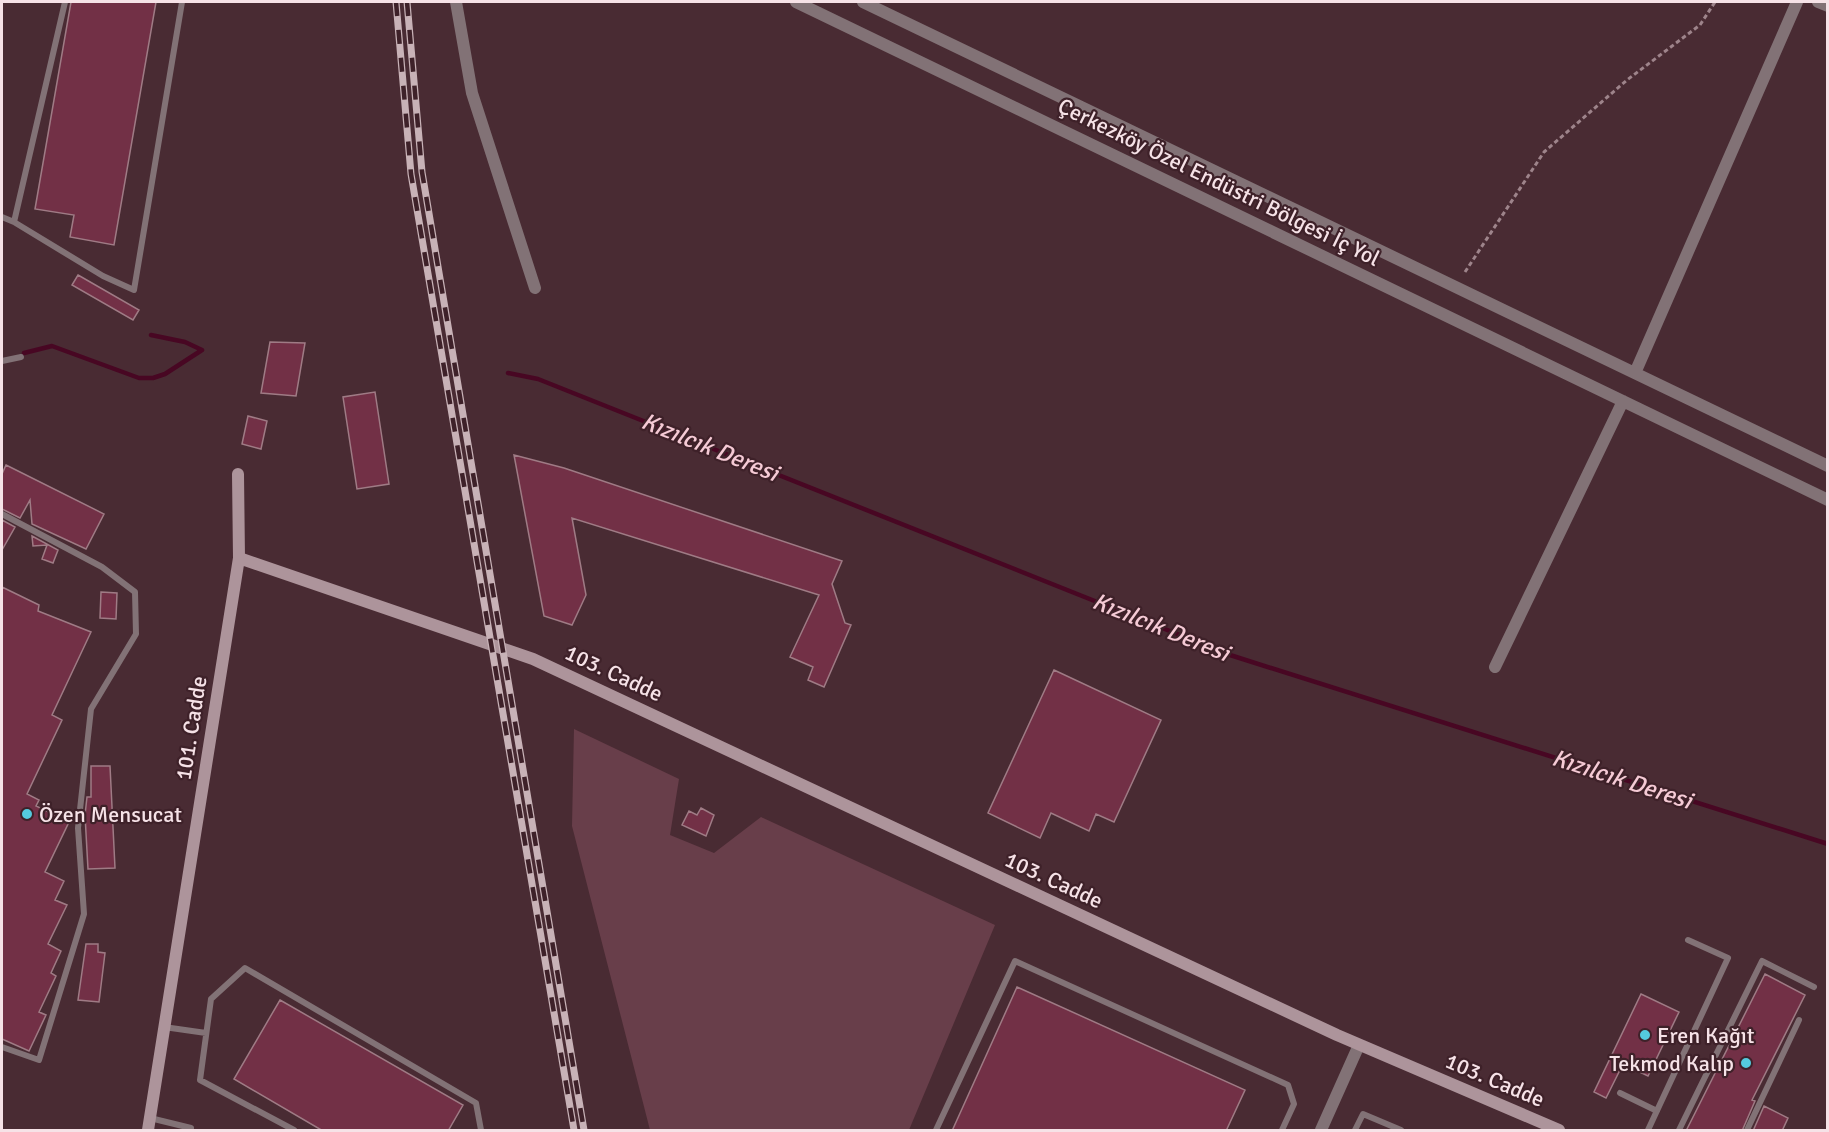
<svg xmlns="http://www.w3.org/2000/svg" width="1829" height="1132" viewBox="0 0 1829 1132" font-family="Signika,sans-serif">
<rect width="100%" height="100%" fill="#492b33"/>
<path fill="#683e4a" d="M 574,729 L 679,779 L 670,835 L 714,853 L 761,817 L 995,925 L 909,1130 L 650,1130 L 572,826 Z"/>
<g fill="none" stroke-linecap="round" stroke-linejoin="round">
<path stroke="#480723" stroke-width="4.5" d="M 151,335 L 185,342 L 202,350
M 24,353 L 52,346 L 139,378 L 153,378 L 165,374 L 202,350
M 508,373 L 538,379 L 1230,655 L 1828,844"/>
</g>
<path fill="#723046" stroke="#9f7b85" stroke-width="1.5" d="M 71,2 L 156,2 L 114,245 L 70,237 L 74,215 L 35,209 Z
M 78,275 L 139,310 L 133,320 L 72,285 Z
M 270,342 L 305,343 L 296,396 L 261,393 Z
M 375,392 L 389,484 L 357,489 L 343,397 Z
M 248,416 L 267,421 L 261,449 L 242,444 Z
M 514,455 L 564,468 L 842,561 L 832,584 L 845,623 L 851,625 L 824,687 L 808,680 L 813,667 L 790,657 L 819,595 L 572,518 L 586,595 L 572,625 L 544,616 Z
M 6,465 L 104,514 L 86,549 L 32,524 L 30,500 L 20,518 L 2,509 L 2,474 Z
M 2,520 L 15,527 L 2,550 Z
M 32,536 L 58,550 L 53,563 L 42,559 L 47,545 L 33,546 Z
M 2,587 L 39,605 L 38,611 L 91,632 L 52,715 L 62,720 L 27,794 L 39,800 L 36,806 L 69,822 L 45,872 L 64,881 L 55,900 L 67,905 L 48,944 L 61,951 L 51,973 L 56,976 L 39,1012 L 46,1015 L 29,1051 L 2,1039 Z
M 101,592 L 117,593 L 116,619 L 100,618 Z
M 1054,670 L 1161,720 L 1114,822 L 1096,814 L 1089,831 L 1051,813 L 1040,838 L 988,813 Z
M 91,766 L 110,766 L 115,868 L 88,869 L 85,815 L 87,797 L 91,797 Z
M 701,808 L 714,815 L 706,836 L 682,825 L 689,811 L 697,815 Z
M 86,944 L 98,944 L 98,952 L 105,953 L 99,1002 L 78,1000 Z
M 1765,974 L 1805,995 L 1752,1100 L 1755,1101 L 1742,1131 L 1686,1131 Z
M 1017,987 L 1245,1090 L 1226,1131 L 952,1131 Z
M 1641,994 L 1679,1012 L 1648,1076 L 1623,1064 L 1606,1098 L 1594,1092 Z
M 280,1000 L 463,1105 L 448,1131 L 323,1131 L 234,1079 Z
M 1764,1106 L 1788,1118 L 1782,1131 L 1753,1131 Z"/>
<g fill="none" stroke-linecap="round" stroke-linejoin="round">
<path stroke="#9e848b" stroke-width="3" stroke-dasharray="4.5 3" stroke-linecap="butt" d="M 1465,272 L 1544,152 L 1627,80 L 1700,25 L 1715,2"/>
<path stroke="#827276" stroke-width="6" d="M 65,2 L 14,222 L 103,276 L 134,290 L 182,2
M 2,217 L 14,222
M 2,361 L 21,357
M 2,514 L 102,567 L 135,592 L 136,634 L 91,709 L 78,828 L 84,914 L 39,1060 L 2,1047
M 164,1027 L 206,1033
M 1620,1093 L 1657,1111
M 150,1118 L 191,1128
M 294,1130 L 200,1080 L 211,999 L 245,968 L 476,1103 L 481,1130
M 936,1130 L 1015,961 L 1288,1085 L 1294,1104 L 1282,1130
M 1355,1130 L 1363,1114 L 1401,1130
M 1648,1130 L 1728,958 L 1688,940
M 1679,1130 L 1762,961 L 1814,987
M 1747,1130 L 1799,1020"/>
<path stroke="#827276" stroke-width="12" d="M 456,2 L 472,93 L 535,288
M 796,2 L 1828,500
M 863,2 L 1828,466
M 1818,2 L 1828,6
M 1635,373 L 1797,2
M 1495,667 L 1623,401
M 1321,1130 L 1359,1045"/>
<path stroke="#ad949b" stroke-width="12" d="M 239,558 L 533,659 L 1337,1035 L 1559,1130
M 148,1130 L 239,558 L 238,474"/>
<g stroke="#c8b2b7" stroke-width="7">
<path id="rail" d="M 396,2 L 411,174 L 574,1130
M 407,2 L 422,172 L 584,1130"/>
</g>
<use href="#rail" stroke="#3e2129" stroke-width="4.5" stroke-dasharray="14" stroke-linecap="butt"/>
</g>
<g fill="#54cade" stroke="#3e2129" stroke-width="2">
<circle cx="27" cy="814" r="6"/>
<circle cx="1645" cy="1035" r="6"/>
<circle cx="1746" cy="1063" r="6"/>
</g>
<g text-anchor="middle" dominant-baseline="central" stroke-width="4.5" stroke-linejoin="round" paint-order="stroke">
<g font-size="22" fill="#f6e2e7" stroke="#3e2129">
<text transform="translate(1219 182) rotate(26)">Çerkezköy Özel Endüstri Bölgesi İç Yol</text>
<text transform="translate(614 673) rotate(25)">103. Cadde</text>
<text transform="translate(191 728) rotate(-81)">101. Cadde</text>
<text transform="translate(1054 880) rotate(25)">103. Cadde</text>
<text transform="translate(1495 1080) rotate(23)">103. Cadde</text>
</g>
<g font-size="22" fill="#f6e2e7" stroke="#3e2129" text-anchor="start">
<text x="39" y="814">Özen Mensucat</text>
<text x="1657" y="1035">Eren Kağıt</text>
<text x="1734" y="1063" text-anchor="end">Tekmod Kalıp</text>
</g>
<g font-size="24" font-style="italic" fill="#f5cad5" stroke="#3e2129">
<text transform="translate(710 447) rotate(22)">Kızılcık Deresi</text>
<text transform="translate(1161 627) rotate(22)">Kızılcık Deresi</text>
<text transform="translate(1622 779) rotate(18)">Kızılcık Deresi</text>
</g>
</g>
<rect width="1829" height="1132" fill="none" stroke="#f6e2e7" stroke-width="6"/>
</svg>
